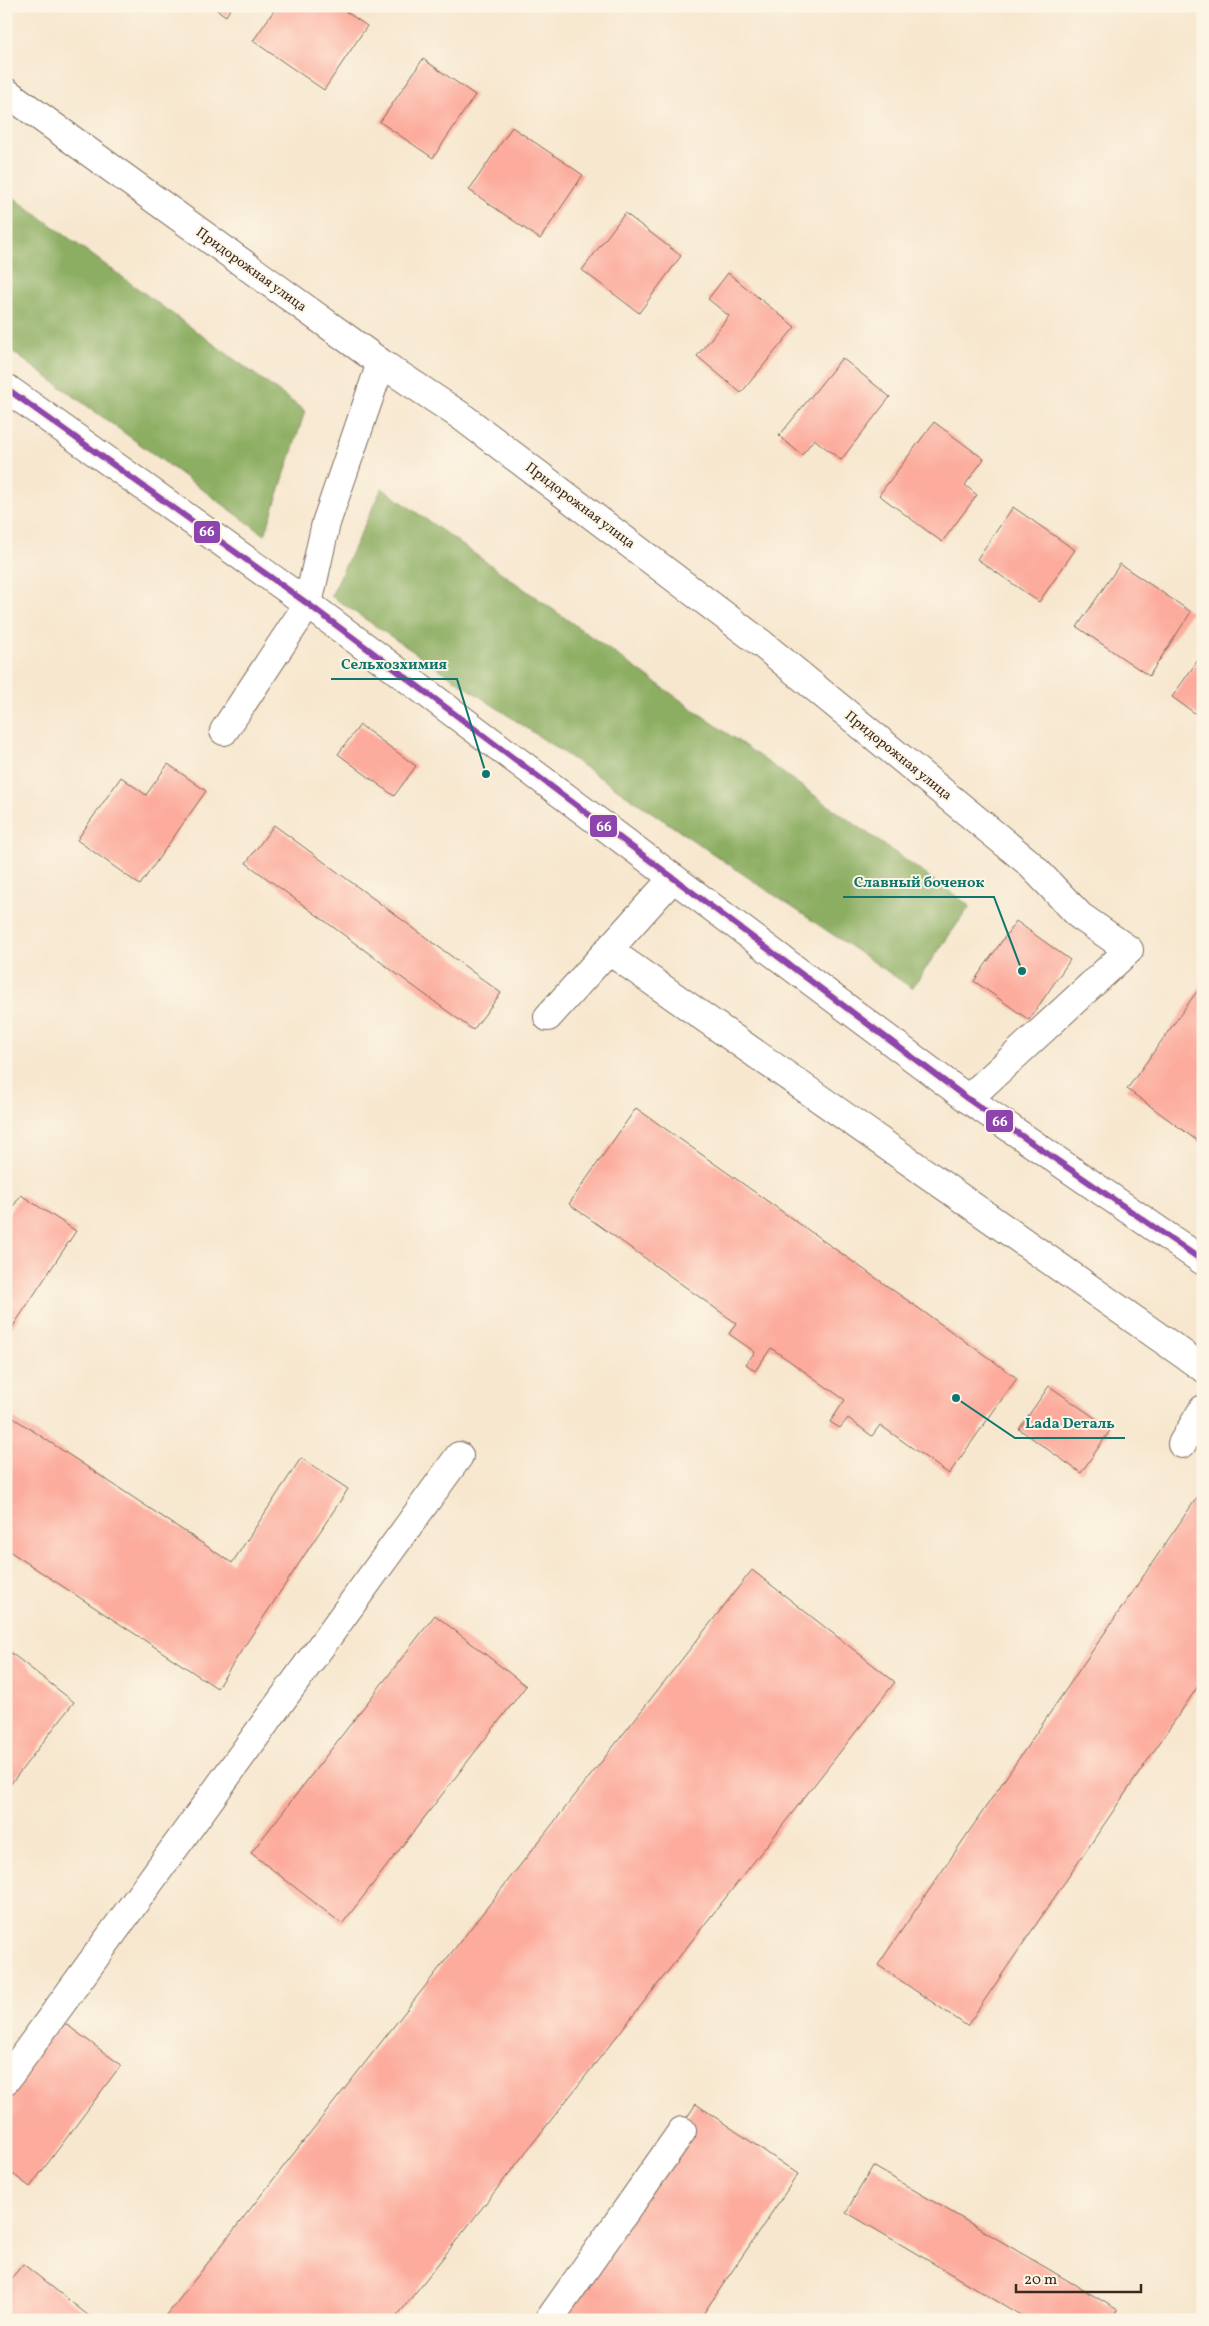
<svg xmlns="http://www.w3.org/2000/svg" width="1209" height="2326" viewBox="0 0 1209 2326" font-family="Vollkorn,serif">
<rect width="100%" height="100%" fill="#fcf5e5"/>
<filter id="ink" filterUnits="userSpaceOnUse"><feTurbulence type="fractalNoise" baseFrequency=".02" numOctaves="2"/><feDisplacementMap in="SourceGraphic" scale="10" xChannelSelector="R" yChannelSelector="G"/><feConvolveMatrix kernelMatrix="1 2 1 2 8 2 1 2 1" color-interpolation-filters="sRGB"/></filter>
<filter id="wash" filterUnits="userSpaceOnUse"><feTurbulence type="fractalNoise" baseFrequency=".0096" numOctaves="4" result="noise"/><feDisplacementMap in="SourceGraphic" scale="20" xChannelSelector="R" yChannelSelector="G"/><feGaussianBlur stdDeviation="1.12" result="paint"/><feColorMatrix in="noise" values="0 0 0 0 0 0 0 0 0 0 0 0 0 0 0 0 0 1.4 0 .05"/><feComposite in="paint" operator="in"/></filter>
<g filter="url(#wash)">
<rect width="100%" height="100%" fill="#f7e7cf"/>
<path fill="#8cae62" stroke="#646c40" d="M 6,192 L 305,411 L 265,535 L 6,347 Z
M 382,488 L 970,906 L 912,988 L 331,596 Z"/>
<g id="blocks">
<path fill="#fcab9c" d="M 211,6 L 232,6 L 226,16 Z
M 277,6 L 338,6 L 367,26 L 324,90 L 253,41 Z
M 423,59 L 475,95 L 433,158 L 380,122 Z
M 512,127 L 583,175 L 540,239 L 469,190 Z
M 625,213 L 681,256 L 639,313 L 582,270 Z
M 728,273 L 795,327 L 741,393 L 697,356 L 729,316 L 708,299 Z
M 842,358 L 890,397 L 841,460 L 814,439 L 802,455 L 779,436 Z
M 934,422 L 984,459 L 965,485 L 977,495 L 942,542 L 879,495 Z
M 1013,507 L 1075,550 L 1039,602 L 977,559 Z
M 1120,564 L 1191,612 L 1149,676 L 1077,627 Z
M 1203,653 L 1203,719 L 1172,697 Z
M 360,725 L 416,766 L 394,796 L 338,754 Z
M 168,764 L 206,791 L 140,885 L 77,840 L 121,777 L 146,795 Z
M 274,825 L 501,993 L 473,1030 L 246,863 Z
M 1016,921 L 1070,960 L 1029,1020 L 974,981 Z
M 1203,983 L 1203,1145 L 1127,1089 Z
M 636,1108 L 1017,1378 L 949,1474 L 880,1425 L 872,1436 L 848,1418 L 840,1428 L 830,1422 L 845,1400 L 771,1348 L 755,1371 L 746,1364 L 755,1352 L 729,1334 L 736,1323 L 569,1204 Z
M 21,1195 L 76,1231 L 6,1337 L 6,1217 Z
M 1049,1386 L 1111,1429 L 1081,1473 L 1019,1429 Z
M 6,1413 L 232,1563 L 301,1458 L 348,1489 L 217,1688 L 6,1549 Z
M 1200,1493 L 1203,1495 L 1203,1679 L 967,2026 L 878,1965 Z
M 752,1570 L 895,1682 L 394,2320 L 163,2320 Z
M 435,1615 L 526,1686 L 342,1924 L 251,1853 Z
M 6,1649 L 74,1702 L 6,1790 Z
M 59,2019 L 121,2065 L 30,2187 L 6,2169 L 6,2089 Z
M 696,2104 L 798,2174 L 699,2320 L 549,2320 Z
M 873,2166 L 1118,2310 L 1113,2320 L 1029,2320 L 846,2212 Z
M 23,2264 L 94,2320 L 6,2320 L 6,2285 Z"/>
</g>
</g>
<g filter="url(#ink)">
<use href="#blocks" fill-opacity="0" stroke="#7d6c5c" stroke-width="1"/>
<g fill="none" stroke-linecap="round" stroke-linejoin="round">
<g stroke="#7d6c5c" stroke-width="30">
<path id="minor" d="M 6,92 L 381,363 L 461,416 L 762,644 L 1028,862 L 1080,916 L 1129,950 L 968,1099
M 224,731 L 308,604 L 326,523 L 381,363
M 608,950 L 1203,1368
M 548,1017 L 673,878
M 1182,1444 L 1203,1409
M 6,2080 L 459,1456
M 549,2320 L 682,2131"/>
</g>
<g stroke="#7d6c5c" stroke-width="30">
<path id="major" d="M 6,388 L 308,604 L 968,1099 L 1203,1261"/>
</g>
<use href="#minor" stroke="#fff" stroke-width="28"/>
<use href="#major" stroke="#fff" stroke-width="28"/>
<g stroke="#fcf5e5" stroke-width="10">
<path id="bus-1" d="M 6,388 L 308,604 L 968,1099 L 1203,1261"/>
</g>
<use href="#bus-1" stroke="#8e44ad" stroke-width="6"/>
</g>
</g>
<g text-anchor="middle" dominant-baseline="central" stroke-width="4" stroke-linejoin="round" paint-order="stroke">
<g font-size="14" fill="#3b2a1e" stroke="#fcf5e5">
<text transform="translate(251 270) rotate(36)">Придорожная улица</text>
<text transform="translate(580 506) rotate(37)">Придорожная улица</text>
<text transform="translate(898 756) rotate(39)">Придорожная улица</text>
</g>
</g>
<path fill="none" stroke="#0f766e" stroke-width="2" d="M486 774L457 679H331M1022 971L994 897H843M956 1398L1015 1438H1125"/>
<g fill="#0f766e" stroke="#fcf5e5" stroke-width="2">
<circle cx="486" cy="774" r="5"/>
<circle cx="1022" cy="971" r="5"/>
<circle cx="956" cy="1398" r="5"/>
</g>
<g font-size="15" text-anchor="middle" font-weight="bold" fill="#0f766e" stroke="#fcf5e5" stroke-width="4" stroke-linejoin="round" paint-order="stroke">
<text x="394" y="669">Сельхозхимия</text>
<text x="919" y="887">Славный боченок</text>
<text x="1070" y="1428">Lada Dеталь</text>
</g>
<g stroke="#fcf5e5" stroke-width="2">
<rect x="193" y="520" width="28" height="24" rx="5" fill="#8e44ad"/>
<rect x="589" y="814" width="29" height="24" rx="5" fill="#8e44ad"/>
<rect x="985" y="1109" width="29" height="24" rx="5" fill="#8e44ad"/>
</g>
<g font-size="14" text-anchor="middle" font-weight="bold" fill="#fff">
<text x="207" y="536">66</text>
<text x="604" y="831">66</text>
<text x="1000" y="1126">66</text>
</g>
<rect width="1209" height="2326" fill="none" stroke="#fcf5e5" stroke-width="25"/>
<path d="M1016 2284v8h125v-8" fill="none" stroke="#3b2a1e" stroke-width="2.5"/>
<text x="1024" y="2284" font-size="15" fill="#3b2a1e" stroke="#fcf5e5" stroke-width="4" paint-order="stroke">20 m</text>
</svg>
